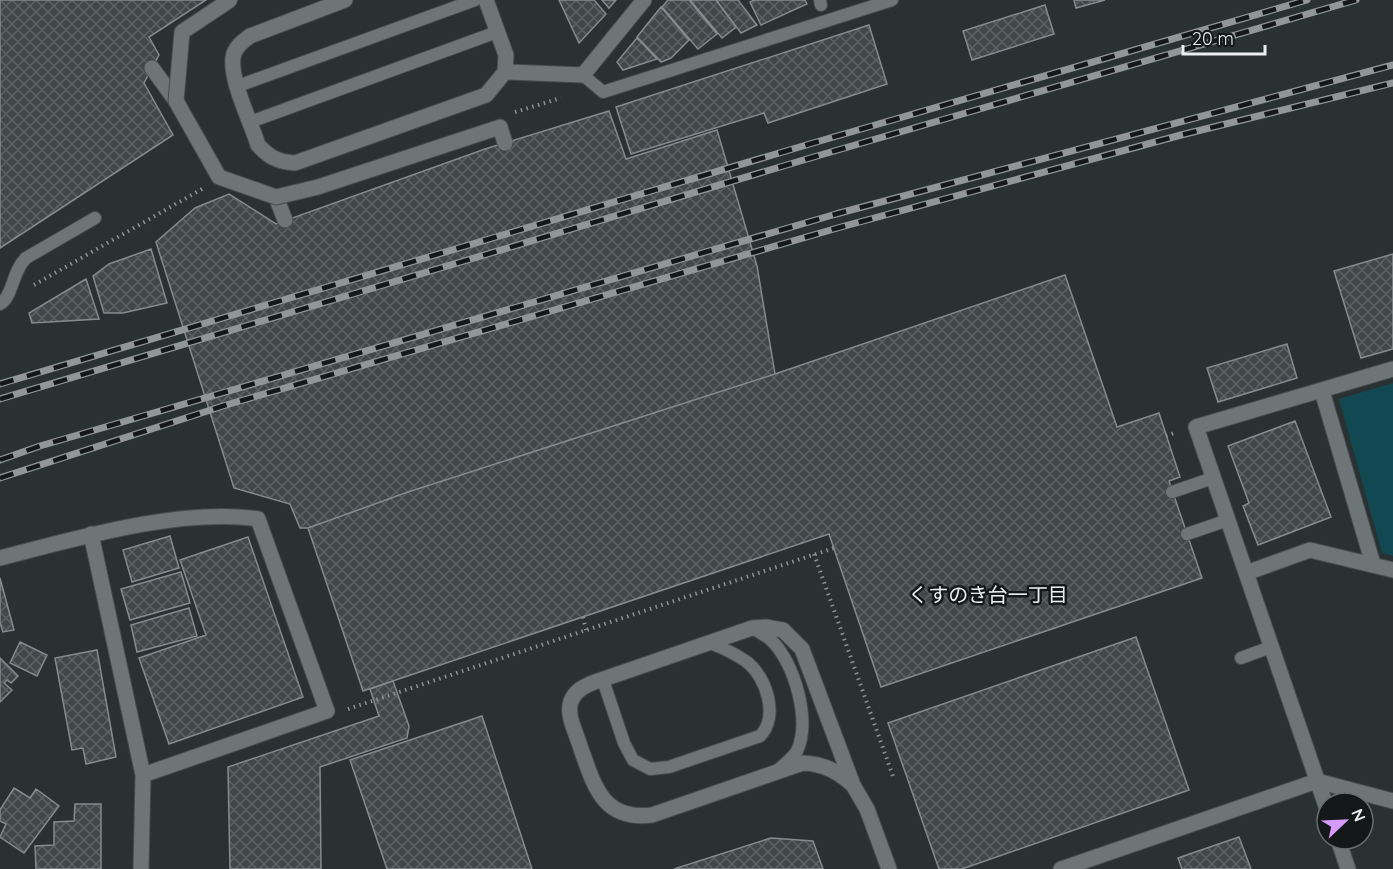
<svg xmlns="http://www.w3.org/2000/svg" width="1393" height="869" viewBox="0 0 1393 869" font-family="Quicksand,'Noto Sans JP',sans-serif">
<defs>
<pattern id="building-cross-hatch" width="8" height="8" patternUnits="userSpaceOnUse" patternTransform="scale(1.5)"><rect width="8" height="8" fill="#42474a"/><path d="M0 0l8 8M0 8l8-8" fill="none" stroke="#5d6264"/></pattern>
</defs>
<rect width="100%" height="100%" fill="#2a3132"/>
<path fill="#124851" d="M 1393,383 L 1393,556 L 1382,553 L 1339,399 Z"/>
<path fill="url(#building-cross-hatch)" stroke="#858b8e" stroke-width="1.5" d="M 0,0 L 206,0 L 149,37 L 159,55 L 144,83 L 173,135 L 0,248 Z
M 559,0 L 594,0 L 606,14 L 579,43 Z
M 602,0 L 616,0 L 609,8 Z
M 668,0 L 689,0 L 717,34 L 698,49 L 662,7 Z
M 690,0 L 716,0 L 736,27 L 722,38 Z
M 716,0 L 738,0 L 757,25 L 741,33 Z
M 754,0 L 805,0 L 807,4 L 761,25 L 750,2 Z
M 1074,0 L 1105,0 L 1076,8 Z
M 1045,5 L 1054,34 L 972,60 L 963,31 Z
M 661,7 L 689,40 L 671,58 L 661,62 L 637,37 Z
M 869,25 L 887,84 L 768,123 L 764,113 L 631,154 L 616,107 Z
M 637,38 L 657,59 L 623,70 L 617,62 Z
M 609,111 L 626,159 L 717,130 L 757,266 L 775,374 L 408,492 L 308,528 L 300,528 L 290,504 L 234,488 L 156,242 L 195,208 L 229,194 L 276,224 L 485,149 Z
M 151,249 L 167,303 L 123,313 L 104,313 L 93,276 L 109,264 Z
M 1393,254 L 1393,349 L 1361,358 L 1334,271 Z
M 1065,275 L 1117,427 L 1159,413 L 1180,477 L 1169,481 L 1202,578 L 881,687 L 829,534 L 363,691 L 308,528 L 408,492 L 775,374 Z
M 86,279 L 99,319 L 32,323 L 29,313 Z
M 1287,344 L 1297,378 L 1218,402 L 1207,368 Z
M 1295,421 L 1331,517 L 1258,545 L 1243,506 L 1249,503 L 1228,446 Z
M 170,536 L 179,568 L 132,582 L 123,550 Z
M 248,537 L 303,697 L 169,744 L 139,658 L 206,635 L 180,560 Z
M 181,572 L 190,603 L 130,620 L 121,589 Z
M 0,578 L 14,630 L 3,632 L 0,623 Z
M 189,608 L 197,636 L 137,652 L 131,625 Z
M 1136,637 L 1189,790 L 962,869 L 939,869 L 888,723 Z
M 20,642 L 47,655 L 37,676 L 10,663 Z
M 97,650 L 116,757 L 86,764 L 83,748 L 72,750 L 55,658 Z
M 0,658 L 18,676 L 11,683 L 7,680 L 4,683 L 12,690 L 0,702 Z
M 393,681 L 409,726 L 407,738 L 320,767 L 321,869 L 230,869 L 228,767 L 379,716 L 370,689 Z
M 482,716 L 532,869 L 387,869 L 350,760 Z
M 14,788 L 30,798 L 36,789 L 59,806 L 24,853 L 0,837 L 6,824 L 0,821 L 0,810 Z
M 75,804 L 101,804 L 101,869 L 36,869 L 35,846 L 54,845 L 54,822 L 74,821 Z
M 1239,837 L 1251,869 L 1182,869 L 1178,858 Z
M 771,838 L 813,841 L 823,869 L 674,869 Z"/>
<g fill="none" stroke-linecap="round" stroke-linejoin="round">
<g stroke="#474c4d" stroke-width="14">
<path id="service" d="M 820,0 L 821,5
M 583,75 L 603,92 L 892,0
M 238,86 L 475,0
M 250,122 L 497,32
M 0,304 C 13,297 12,271 26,258 L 95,218
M 1172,492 L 1213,478
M 1187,534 L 1228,520
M 752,628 C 759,632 767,636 772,641 C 795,664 811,721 797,751 C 793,758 783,765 777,771
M 1241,658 L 1271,647
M 603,680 L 624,743 L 633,760 L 650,769 L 669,767 L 760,736 C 779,717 767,678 747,662 C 736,654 723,648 710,643"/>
</g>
<g stroke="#474c4d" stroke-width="17">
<path id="pedestrian" d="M 152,68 L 176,101
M 276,197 L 285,220"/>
</g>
<g stroke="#474c4d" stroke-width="17">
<path id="minor" d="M 505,72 L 583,75 L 644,0
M 1322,391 L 1373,564
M 91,534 L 143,775 L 141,869
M 0,558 C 75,539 181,507 258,519 L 327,711 L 143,775
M 1246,573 L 1310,550 L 1393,570
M 1327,809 L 1196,427 L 1393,369
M 1338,839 L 1348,869
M 1061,869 L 1317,781 L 1393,801"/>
</g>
<g stroke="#474c4d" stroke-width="17">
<path id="tertiary" d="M 345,0 L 250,36 C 242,42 234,48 233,58 C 230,81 251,122 258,145 C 269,157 278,162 295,163 L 486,95 L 505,72 L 506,55 L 486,0
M 853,785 C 837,771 824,764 803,763 L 652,815 C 602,821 594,785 580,746 C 576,732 566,715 571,701 C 575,691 583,687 592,683 L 752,628 L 766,627 L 783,630 L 802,649 L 853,785 L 867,809 L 889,869"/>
</g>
<path stroke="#8d9394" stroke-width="4" stroke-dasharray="1.5 4.5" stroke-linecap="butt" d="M 515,112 L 561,98
M 34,285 L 202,189
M 1166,436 L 1177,432
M 814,554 L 894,779
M 583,617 L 586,630
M 348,709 L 834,548"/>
<use href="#service" stroke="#6e7577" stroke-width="12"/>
<use href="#pedestrian" stroke="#6e7577" stroke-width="15"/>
<use href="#minor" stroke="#6e7577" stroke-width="15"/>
<use href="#tertiary" stroke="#6e7577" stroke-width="15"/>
<g stroke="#919697" stroke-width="7">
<path id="rail" d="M 0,384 L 813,143 L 1307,0
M 0,399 L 817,156 L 1356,0
M 0,460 L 40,446 L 836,214 L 1393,65
M 0,478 L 226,405 L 841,227 L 1181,135 L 1393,83"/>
</g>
<use href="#rail" stroke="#151819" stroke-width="4.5" stroke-dasharray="14" stroke-linecap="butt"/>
<g stroke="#474c4d" stroke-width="17" stroke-linecap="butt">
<path id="pedestrian-bridge" d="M 230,0 L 182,32 L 176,101 L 219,177 L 276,197 L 318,187 L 500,127 L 505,143"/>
</g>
<use href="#pedestrian-bridge" stroke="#6e7577" stroke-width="15"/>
</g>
<g text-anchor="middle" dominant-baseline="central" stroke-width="5" stroke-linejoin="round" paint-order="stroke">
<g font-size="20" fill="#ebeff0" stroke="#151819">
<text x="988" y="594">くすのき台一丁目</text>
</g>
</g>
<g transform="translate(1345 821) rotate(67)"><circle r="28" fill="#151819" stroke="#6b6e6f" stroke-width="1.5"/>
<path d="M0-4.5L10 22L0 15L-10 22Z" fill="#d69bfa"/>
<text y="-9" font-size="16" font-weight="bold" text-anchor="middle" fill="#ebeff0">N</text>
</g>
<path d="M1183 45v9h82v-9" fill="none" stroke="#ebeff0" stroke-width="3"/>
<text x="1192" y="45" font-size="18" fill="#ebeff0" stroke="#151819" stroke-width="4.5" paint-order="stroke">20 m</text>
</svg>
